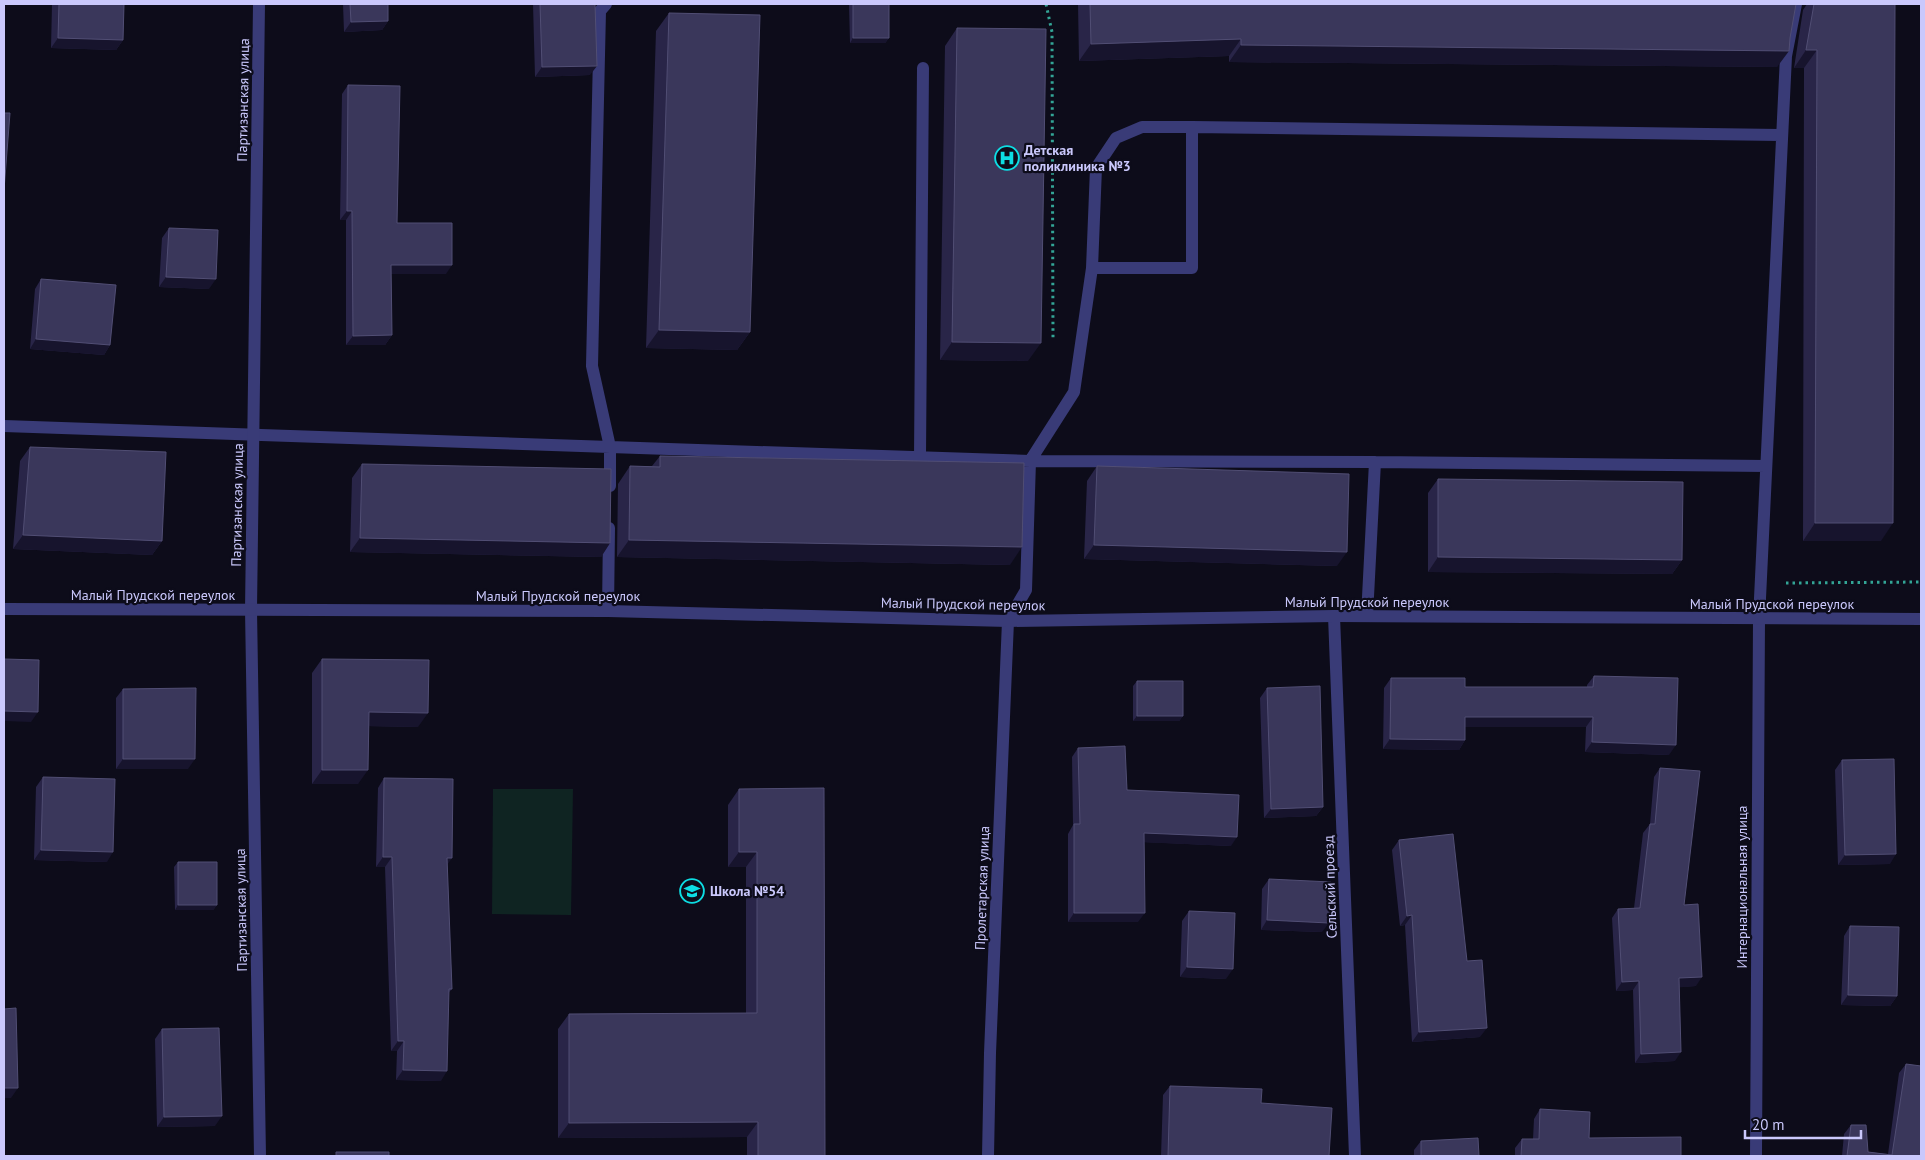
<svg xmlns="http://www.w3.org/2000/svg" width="1925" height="1160" viewBox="0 0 1925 1160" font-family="'PT Sans',sans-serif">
<rect width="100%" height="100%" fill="#0d0c1a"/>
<path fill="#0f2422" d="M 493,789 L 573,789 L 571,915 L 492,914 Z"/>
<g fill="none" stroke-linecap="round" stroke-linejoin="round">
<path stroke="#33a596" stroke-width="3" stroke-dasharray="2.5 4" stroke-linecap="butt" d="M 1046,4 L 1052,32 L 1053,338
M 1786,583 L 1921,582"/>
<path stroke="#393b77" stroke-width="12" d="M 1192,127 L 1782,135
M 4,426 L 610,447 L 592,366 L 600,11 L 606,4
M 920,457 L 923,68
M 1030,461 L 1375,462 L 1766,466
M 1030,461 L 1074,392 L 1092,268 L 1096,168 L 1116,138 L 1142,127 L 1192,127 L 1192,268 L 1092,268
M 610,486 L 610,447 L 1030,461 L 1026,590 L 1008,621
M 608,611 L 609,528
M 1367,616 L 1375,462
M 1759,619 L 1786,56 L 1796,4"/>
<path stroke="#393b77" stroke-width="12" d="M 259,4 L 251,610 L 260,1156
M 1334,616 L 1355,1156
M 988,1156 L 990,1053 L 1008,621
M 1756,1156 L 1759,619"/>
<path stroke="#393b77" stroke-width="12" d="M 4,609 L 608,611 L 1008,621 L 1334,616 L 1921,619"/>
</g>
<path fill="#292548" d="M 52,4 L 124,4 L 123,40 L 116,50 L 51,48 Z
M 343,4 L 388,4 L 388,21 L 382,30 L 344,32 Z
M 533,4 L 595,4 L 590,75 L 535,77 Z
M 849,4 L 889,4 L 889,38 L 885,43 L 850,43 Z
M 1078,4 L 1796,4 L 1777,67 L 1229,62 L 1229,56 L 1079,61 Z
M 1807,4 L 1895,4 L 1881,541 L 1803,541 L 1804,68 L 1794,68 L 1803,10 Z
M 669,13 L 750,332 L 737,350 L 646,348 L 656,31 Z
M 957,28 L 1028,361 L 940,360 L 945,46 Z
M 348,85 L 397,223 L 446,274 L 391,274 L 392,335 L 385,345 L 346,345 L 346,220 L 340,220 L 342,94 Z
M 169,228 L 209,289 L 159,287 L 162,238 Z
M 41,279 L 110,345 L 104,355 L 30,349 L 35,289 Z
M 30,447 L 162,541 L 152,555 L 13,549 L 20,461 Z
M 660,456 L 1010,565 L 617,557 L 618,484 L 630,466 L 652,466 Z
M 362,464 L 610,543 L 601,557 L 350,552 L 352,478 Z
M 1097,466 L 1337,566 L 1084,559 L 1087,481 Z
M 1438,479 L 1682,560 L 1672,574 L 1428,572 L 1428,493 Z
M 322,659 L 418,727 L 369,726 L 358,784 L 312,784 L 312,673 Z
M 1594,676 L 1669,755 L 1585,752 L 1586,727 L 1465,727 L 1465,740 L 1459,750 L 1383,749 L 1384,688 L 1391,678 L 1465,687 L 1587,687 L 1587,685 Z
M 1137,681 L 1183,716 L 1179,721 L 1133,721 L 1133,686 Z
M 1267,688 L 1323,807 L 1316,816 L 1264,818 L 1260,698 Z
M 123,689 L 188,769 L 116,769 L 116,698 Z
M 1078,748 L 1127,790 L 1231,846 L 1144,842 L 1138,922 L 1068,922 L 1068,834 L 1073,825 L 1072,757 Z
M 1842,760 L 1890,864 L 1838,865 L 1835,770 Z
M 1660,768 L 1684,905 L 1696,986 L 1679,987 L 1675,1061 L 1635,1063 L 1633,990 L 1616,991 L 1612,918 L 1618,909 L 1634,908 L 1643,833 L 1650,824 L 1654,777 Z
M 43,777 L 107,862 L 34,860 L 36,787 Z
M 384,778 L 447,865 L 452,989 L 449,992 L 441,1081 L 396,1080 L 397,1051 L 391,1051 L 385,867 L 376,867 L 378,788 Z
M 824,788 L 825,1156 L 747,1156 L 747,1137 L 558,1138 L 558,1029 L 569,1014 L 746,1013 L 746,867 L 728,867 L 728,805 L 739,789 Z
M 1399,840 L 1467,961 L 1480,1037 L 1412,1042 L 1405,925 L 1400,926 L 1392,850 Z
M 178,862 L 217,905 L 213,910 L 175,910 L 174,867 Z
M 1269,879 L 1322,932 L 1261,930 L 1262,889 Z
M 1189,911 L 1226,979 L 1180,977 L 1182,921 Z
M 1850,926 L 1897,996 L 1890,1006 L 1841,1005 L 1844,936 Z
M 162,1029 L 215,1126 L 157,1127 L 155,1039 Z
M 1906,1064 L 1921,1156 L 1842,1156 L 1844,1134 L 1851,1125 L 1868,1152 L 1888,1154 L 1899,1073 Z
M 1170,1086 L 1261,1103 L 1329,1156 L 1161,1156 L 1163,1095 Z
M 1540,1109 L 1589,1138 L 1681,1156 L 1515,1156 L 1515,1148 L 1522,1139 L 1533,1139 L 1534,1119 Z
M 1421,1141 L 1479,1156 L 1414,1156 L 1414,1150 Z"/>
<path fill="#17142d" d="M 388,21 L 382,30 L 344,32 L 351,22 Z
M 58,38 L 123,40 L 116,50 L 51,48 Z
M 853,38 L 889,38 L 885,43 L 850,43 Z
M 1241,39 L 1229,56 L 1079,61 L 1091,44 Z
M 1241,45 L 1789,51 L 1777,67 L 1229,62 Z
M 1806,50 L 1817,50 L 1804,68 L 1794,68 Z
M 597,66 L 590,75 L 535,77 L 542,67 Z
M 347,211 L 352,211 L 346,220 L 340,220 Z
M 391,265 L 452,265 L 446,274 L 385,274 Z
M 166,277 L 216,279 L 209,289 L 159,287 Z
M 659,330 L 750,332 L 737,350 L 646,348 Z
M 392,335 L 385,345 L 346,345 L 353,336 Z
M 36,339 L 110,345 L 104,355 L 30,349 Z
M 952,342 L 1041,343 L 1028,361 L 940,360 Z
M 1815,523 L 1893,523 L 1881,541 L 1803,541 Z
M 23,535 L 162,541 L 152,555 L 13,549 Z
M 360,538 L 610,543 L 601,557 L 350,552 Z
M 629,540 L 1022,547 L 1010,565 L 617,557 Z
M 1094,545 L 1347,552 L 1337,566 L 1084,559 Z
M 1438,557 L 1682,560 L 1672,574 L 1428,572 Z
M 4,711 L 38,712 L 31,722 L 4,721 Z
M 369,712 L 428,713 L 418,727 L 359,726 Z
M 1137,716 L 1183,716 L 1179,721 L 1133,721 Z
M 1465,717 L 1593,717 L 1586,727 L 1459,727 Z
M 1390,739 L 1465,740 L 1459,750 L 1383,749 Z
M 1592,742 L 1676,745 L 1669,755 L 1585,752 Z
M 123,759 L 195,759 L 188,769 L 116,769 Z
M 322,770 L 368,770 L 358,784 L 312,784 Z
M 1323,807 L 1316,816 L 1264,818 L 1271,809 Z
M 1144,833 L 1237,837 L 1231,846 L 1138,842 Z
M 41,850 L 113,852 L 107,862 L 34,860 Z
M 739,852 L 757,852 L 746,867 L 728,867 Z
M 1896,854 L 1890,864 L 1838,865 L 1845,855 Z
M 383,857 L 392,857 L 385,867 L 376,867 Z
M 447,858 L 452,858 L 445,868 Z
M 178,905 L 217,905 L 213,910 L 175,910 Z
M 1074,913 L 1145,913 L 1138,922 L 1068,922 Z
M 1412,915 L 1405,925 L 1400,926 L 1407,916 Z
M 1267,920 L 1329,923 L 1322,932 L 1261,930 Z
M 1187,967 L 1233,969 L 1226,979 L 1180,977 Z
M 1702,977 L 1696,986 L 1672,988 L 1679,978 Z
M 1639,981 L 1633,990 L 1616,991 L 1622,982 Z
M 1848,995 L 1897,996 L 1890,1006 L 1841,1005 Z
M 1487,1028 L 1480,1037 L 1412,1042 L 1419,1032 Z
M 398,1041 L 404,1041 L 397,1051 L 391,1051 Z
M 1681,1052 L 1675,1061 L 1635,1063 L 1641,1054 Z
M 403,1070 L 447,1071 L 441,1081 L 396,1080 Z
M 4,1088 L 18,1088 L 11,1098 L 4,1098 Z
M 222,1116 L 215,1126 L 157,1127 L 164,1117 Z
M 758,1122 L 747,1137 L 558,1138 L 569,1123 Z"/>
<path fill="#3a375b" stroke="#514e74" d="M 59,4 L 124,4 L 123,40 L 58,38 Z
M 350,4 L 388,4 L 388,21 L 351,22 Z
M 540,4 L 595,4 L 597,66 L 542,67 Z
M 853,4 L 889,4 L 889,38 L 853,38 Z
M 1090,4 L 1796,4 L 1790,38 L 1789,51 L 1241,45 L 1241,39 L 1091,44 Z
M 1814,4 L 1895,4 L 1893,523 L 1815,523 L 1817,50 L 1806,50 Z
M 669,13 L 760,15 L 750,332 L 659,330 Z
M 957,28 L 1046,29 L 1041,343 L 952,342 Z
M 348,85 L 400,86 L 397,223 L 452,223 L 452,265 L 391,265 L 392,335 L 353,336 L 352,211 L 347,211 Z
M 4,113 L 10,113 L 4,190 Z
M 169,228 L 218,230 L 216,279 L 166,277 Z
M 41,279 L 116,285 L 110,345 L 36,339 Z
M 30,447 L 166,452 L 162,541 L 23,535 Z
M 660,456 L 1024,463 L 1022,547 L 629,540 L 630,466 L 660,467 Z
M 362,464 L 611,469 L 610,543 L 360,538 Z
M 1097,466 L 1349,474 L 1347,552 L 1094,545 Z
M 1438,479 L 1683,482 L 1682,560 L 1438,557 Z
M 4,659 L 39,660 L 38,712 L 4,711 Z
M 322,659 L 429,660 L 428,713 L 369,712 L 368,770 L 322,770 Z
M 1594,676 L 1678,678 L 1676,745 L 1592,742 L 1593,717 L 1465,717 L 1465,740 L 1390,739 L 1391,678 L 1465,678 L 1465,687 L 1593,687 Z
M 1137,681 L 1183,681 L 1183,716 L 1137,716 Z
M 1320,686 L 1323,807 L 1271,809 L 1267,688 Z
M 196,688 L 195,759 L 123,759 L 123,689 Z
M 1125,746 L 1127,790 L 1239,795 L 1237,837 L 1144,833 L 1145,913 L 1074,913 L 1074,824 L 1080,824 L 1078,748 Z
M 1894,759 L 1896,854 L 1845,855 L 1842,760 Z
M 1660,768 L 1700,771 L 1684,905 L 1698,904 L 1702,977 L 1679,978 L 1681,1052 L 1641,1054 L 1639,981 L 1622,982 L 1618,909 L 1640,908 L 1650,824 L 1655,824 Z
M 43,777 L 115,779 L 113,852 L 41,850 Z
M 384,778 L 453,779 L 452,858 L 447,858 L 452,989 L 449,989 L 447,1071 L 403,1070 L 404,1041 L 398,1041 L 392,857 L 383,857 Z
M 824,788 L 825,1156 L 758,1156 L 758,1122 L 569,1123 L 569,1014 L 757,1013 L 757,852 L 739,852 L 739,789 Z
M 1453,834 L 1467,961 L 1482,960 L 1487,1028 L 1419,1032 L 1412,915 L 1407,916 L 1399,840 Z
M 178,862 L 217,862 L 217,905 L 178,905 Z
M 1269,879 L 1331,882 L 1329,923 L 1267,920 Z
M 1189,911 L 1235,913 L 1233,969 L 1187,967 Z
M 1850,926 L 1899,927 L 1897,996 L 1848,995 Z
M 16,1008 L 18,1088 L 4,1088 L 4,1009 Z
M 219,1028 L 222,1116 L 164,1117 L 162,1029 Z
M 1906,1064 L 1921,1066 L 1921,1156 L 1847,1156 L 1851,1125 L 1866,1125 L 1868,1152 L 1892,1155 Z
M 1170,1086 L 1262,1089 L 1261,1103 L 1332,1108 L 1329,1156 L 1168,1156 Z
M 1540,1109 L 1590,1112 L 1589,1138 L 1681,1137 L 1681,1156 L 1521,1156 L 1522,1139 L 1539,1139 Z
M 1478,1138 L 1479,1156 L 1421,1156 L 1421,1141 Z
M 336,1152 L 389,1152 L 389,1156 L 336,1156 Z"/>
<defs>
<g id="hospital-ring" transform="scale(1.25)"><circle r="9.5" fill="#0d0c1a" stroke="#0ddde3" stroke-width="1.5"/><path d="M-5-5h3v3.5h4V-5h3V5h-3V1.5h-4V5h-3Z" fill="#0ddde3"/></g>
<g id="school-ring" transform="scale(1.25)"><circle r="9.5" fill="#0d0c1a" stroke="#0ddde3" stroke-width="1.5"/><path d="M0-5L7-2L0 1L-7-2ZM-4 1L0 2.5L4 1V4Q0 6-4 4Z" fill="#0ddde3"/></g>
</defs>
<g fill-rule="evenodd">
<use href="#hospital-ring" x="1007" y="158"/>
<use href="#school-ring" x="692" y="891"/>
</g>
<g text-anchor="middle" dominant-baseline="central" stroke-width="4.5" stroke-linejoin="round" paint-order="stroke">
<g font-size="14" fill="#cac8fc" stroke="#0d0c1a">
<text transform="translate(243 100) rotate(-89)">Партизанская улица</text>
<text transform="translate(237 505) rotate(-89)">Партизанская улица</text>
<text x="153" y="595">Малый Прудской переулок</text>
<text x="558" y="596">Малый Прудской переулок</text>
<text x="1367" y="602">Малый Прудской переулок</text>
<text transform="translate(963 604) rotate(1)">Малый Прудской переулок</text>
<text x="1772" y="604">Малый Прудской переулок</text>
<text transform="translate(1330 887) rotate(-92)">Сельский проезд</text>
<text transform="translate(1742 887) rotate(-90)">Интернациональная улица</text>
<text transform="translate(982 888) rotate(-88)">Пролетарская улица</text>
<text transform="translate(241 910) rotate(-91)">Партизанская улица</text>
</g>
<g font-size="14" font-weight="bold" fill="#cac8fc" stroke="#0d0c1a" text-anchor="start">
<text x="1024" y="150">Детская<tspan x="1024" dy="16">поликлиника №3</tspan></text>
<text x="710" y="891">Школа №54</text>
</g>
</g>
<rect width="1925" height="1160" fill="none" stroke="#cac8fc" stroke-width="10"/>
<path d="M1745 1130v8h116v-8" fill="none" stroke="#cac8fc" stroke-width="2.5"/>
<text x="1752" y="1130" font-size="15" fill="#cac8fc" stroke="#0d0c1a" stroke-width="4" paint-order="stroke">20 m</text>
</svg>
